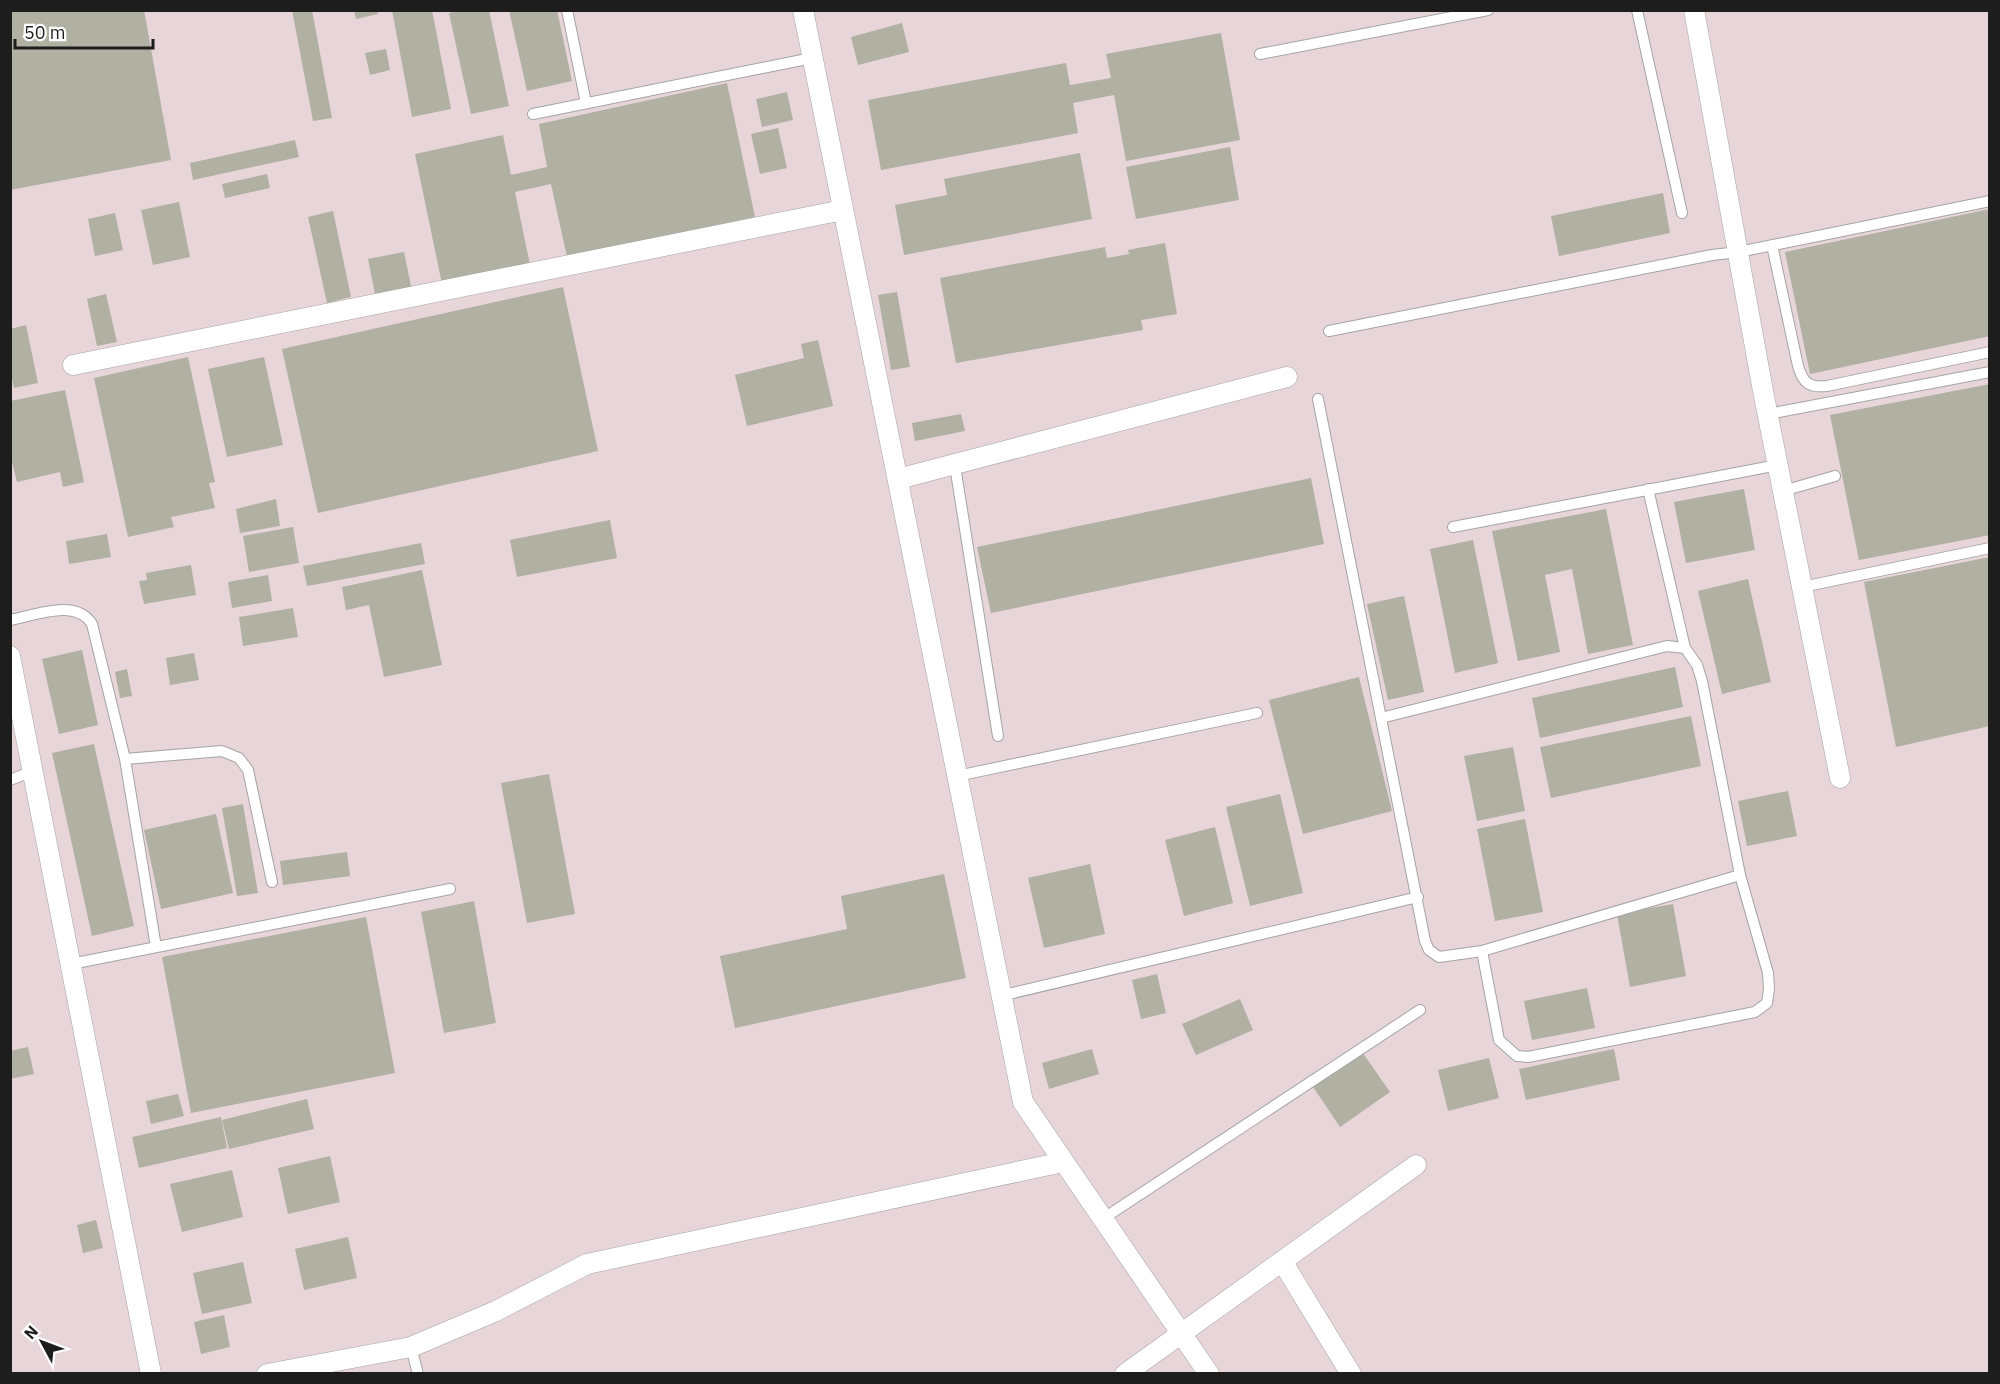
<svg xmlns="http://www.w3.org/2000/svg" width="2000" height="1384" viewBox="0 0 2000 1384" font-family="'IBM Plex Sans',sans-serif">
<rect width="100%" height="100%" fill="#eceee3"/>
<path fill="#e7d5da" d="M 10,11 L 1989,11 L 1989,1373 L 11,1373 Z"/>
<path fill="#b0b0a3" d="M 10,10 L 144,10 L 171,160 L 10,190 Z
M 292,10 L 312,10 L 332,118 L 313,121 Z
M 354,10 L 377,10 L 378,14 L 356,19 Z
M 392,10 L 432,10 L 451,109 L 412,117 Z
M 461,10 L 489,10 L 509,106 L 471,114 L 449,13 Z
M 509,10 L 557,10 L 572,81 L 527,91 Z
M 902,23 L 909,52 L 858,65 L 851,37 Z
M 1221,33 L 1240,140 L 1126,161 L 1114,95 L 1073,103 L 1078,133 L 881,170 L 868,100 L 1066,63 L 1070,85 L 1111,78 L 1106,54 Z
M 386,49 L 390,70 L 370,75 L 365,53 Z
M 727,83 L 755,217 L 567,257 L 551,184 L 515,192 L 530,265 L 442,284 L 415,154 L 503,135 L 511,175 L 547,167 L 539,124 Z
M 787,92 L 793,120 L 762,127 L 756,99 Z
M 778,128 L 787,168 L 760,174 L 751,134 Z
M 295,140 L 299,157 L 193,180 L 190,163 Z
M 1230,147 L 1239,200 L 1136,219 L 1126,167 Z
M 1080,153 L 1092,219 L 904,255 L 895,205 L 947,195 L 944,179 Z
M 267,174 L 270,188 L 225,198 L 222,184 Z
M 1663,193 L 1670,233 L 1559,256 L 1551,216 Z
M 179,202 L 190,257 L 153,265 L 141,210 Z
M 1990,209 L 1990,336 L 1810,374 L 1785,252 Z
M 333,211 L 351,297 L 327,303 L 308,217 Z
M 115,213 L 123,250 L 95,256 L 88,219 Z
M 1165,243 L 1177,314 L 1141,320 L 1143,330 L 956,363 L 940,278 L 1105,247 L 1107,258 L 1129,254 L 1128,250 Z
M 404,252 L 412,291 L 376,299 L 368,259 Z
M 563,287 L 598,451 L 318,513 L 282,349 Z
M 897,292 L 910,367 L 891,370 L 878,295 Z
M 106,294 L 117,342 L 97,346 L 87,299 Z
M 26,325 L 38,383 L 14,388 L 10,370 L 10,329 Z
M 818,340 L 833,406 L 747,426 L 735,375 L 804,358 L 801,344 Z
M 188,357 L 215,482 L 209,483 L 215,508 L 171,517 L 174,527 L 128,537 L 94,378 Z
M 264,357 L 283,445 L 227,457 L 208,369 Z
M 1990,384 L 1990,535 L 1859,560 L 1830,415 Z
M 65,390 L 84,482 L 63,487 L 60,472 L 17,482 L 10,454 L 10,401 Z
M 961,414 L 965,431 L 915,441 L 912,423 Z
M 1311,478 L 1324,544 L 991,613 L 977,547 Z
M 1744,489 L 1755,550 L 1686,563 L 1674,502 Z
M 276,499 L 280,526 L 240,533 L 236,509 Z
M 1606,509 L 1633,645 L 1588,654 L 1572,569 L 1545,575 L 1560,652 L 1518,661 L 1492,531 Z
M 610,520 L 617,558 L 517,577 L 510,540 Z
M 293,527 L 299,563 L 249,572 L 243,536 Z
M 107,534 L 111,557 L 69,564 L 66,541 Z
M 1473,540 L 1498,663 L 1455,673 L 1430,549 Z
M 421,543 L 425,564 L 307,586 L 303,566 Z
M 1990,557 L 1990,726 L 1896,747 L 1864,582 Z
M 191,565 L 196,595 L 144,604 L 139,581 L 147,580 L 146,573 Z
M 422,570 L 442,665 L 384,677 L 369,605 L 346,610 L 342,587 Z
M 268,575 L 272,601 L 232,608 L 228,582 Z
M 1748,579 L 1771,682 L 1722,694 L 1698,591 Z
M 1404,596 L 1424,692 L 1388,700 L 1367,604 Z
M 293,608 L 298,637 L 243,646 L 239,617 Z
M 82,650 L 98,725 L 59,734 L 42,659 Z
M 194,653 L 199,680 L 170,685 L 166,658 Z
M 1675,667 L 1683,707 L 1540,738 L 1532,698 Z
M 127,669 L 132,696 L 120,698 L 115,672 Z
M 1359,677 L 1392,811 L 1303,834 L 1269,700 Z
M 1691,716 L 1701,766 L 1551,798 L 1540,747 Z
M 94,744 L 134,926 L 92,936 L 52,753 Z
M 1513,747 L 1525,811 L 1477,821 L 1464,756 Z
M 549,774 L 575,914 L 527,923 L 501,783 Z
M 1788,791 L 1797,836 L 1747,846 L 1738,801 Z
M 1280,794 L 1303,893 L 1250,906 L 1226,807 Z
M 243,804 L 258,893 L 237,896 L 222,808 Z
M 216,814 L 233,893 L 161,909 L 144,830 Z
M 1525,819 L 1543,912 L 1495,921 L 1477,829 Z
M 1215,827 L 1233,903 L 1184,916 L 1165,840 Z
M 347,852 L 350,876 L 283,885 L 280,861 Z
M 1090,864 L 1105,934 L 1044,948 L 1028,878 Z
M 944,874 L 966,978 L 735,1028 L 720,956 L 847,929 L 841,896 Z
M 474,901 L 496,1023 L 444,1033 L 421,912 Z
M 1673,904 L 1686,976 L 1630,987 L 1617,914 Z
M 366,917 L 395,1073 L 191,1113 L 162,957 Z
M 1157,974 L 1166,1013 L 1141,1019 L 1132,980 Z
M 1587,988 L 1595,1028 L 1532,1040 L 1524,1001 Z
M 1240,999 L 1253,1030 L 1196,1055 L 1182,1024 Z
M 28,1047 L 34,1074 L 10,1079 L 10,1051 Z
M 1092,1049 L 1099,1074 L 1049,1089 L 1042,1063 Z
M 1360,1049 L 1390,1092 L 1340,1127 L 1311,1084 Z
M 1614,1049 L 1620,1080 L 1526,1100 L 1519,1069 Z
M 1489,1058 L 1499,1098 L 1448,1111 L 1438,1070 Z
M 178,1094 L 184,1116 L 151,1124 L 146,1101 Z
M 307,1099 L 314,1129 L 229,1149 L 222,1120 Z
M 221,1117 L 227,1148 L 139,1168 L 132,1137 Z
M 330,1156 L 340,1202 L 288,1214 L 278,1168 Z
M 232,1170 L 243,1217 L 182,1232 L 170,1184 Z
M 96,1220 L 103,1248 L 83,1253 L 77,1225 Z
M 348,1237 L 357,1278 L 304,1290 L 295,1249 Z
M 243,1262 L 252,1303 L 202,1314 L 193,1273 Z
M 224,1315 L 230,1347 L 201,1354 L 194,1322 Z"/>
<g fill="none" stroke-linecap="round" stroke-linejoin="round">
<g stroke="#a4a4a4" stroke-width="12">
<path id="service" d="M 567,10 L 586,103
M 1637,10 L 1682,213
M 1260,54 L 1488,10
M 533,114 L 812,58
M 1772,245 L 1798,366 C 1803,383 1809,388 1827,386 L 1990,352
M 1329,331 L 1712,255 L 1739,252 L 1990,201
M 1318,399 L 1425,941 L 1429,950 L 1439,957 L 1482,951 L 1740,875 L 1702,681 L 1697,665 L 1685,648 L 1667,646 L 1381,718
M 1768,414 L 1990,372
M 955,466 L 998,736
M 1648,489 L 1685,648
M 1783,491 L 1835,476
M 1453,527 L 1778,465
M 1802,587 L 1990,548
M 10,620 C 36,615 76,598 92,624 L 125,759 L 156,947
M 125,759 L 222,751 L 239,758 L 248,770 L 272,882
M 957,776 L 1257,713
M 10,780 L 33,771
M 1482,951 L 1499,1040 L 1517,1056 L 1528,1057 L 1755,1012 L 1767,1003 L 1769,989 L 1768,973 L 1740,875
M 71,964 L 450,889
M 1000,996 L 1418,897
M 1104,1218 L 1420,1010
M 411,1347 L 418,1374"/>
</g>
<g stroke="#a4a4a4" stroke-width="21">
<path id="minor" d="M 803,10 L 1023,1102 L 1209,1374
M 1694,10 L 1763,391 L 1840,778
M 73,365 L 843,210
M 898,479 L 1287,377
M 10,656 L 151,1374
M 1282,1261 L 1351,1374
M 267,1374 L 411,1347 L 496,1311 L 587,1264 L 1063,1162
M 1125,1374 L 1416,1165"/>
</g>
<use href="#service" stroke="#fff" stroke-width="10"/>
<use href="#minor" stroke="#fff" stroke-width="20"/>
</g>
<rect width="2000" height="1384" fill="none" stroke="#1d1d1d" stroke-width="24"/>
<g transform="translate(42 1342) rotate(311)" stroke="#ffffff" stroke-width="4.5" paint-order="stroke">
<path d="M0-4.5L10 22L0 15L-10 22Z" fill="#1d1d1d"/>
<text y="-9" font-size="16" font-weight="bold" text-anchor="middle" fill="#1d1d1d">N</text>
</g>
<path d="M15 39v9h138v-9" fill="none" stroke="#1d1d1d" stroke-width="3"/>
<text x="24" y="39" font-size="18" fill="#1d1d1d" stroke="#ffffff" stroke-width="4.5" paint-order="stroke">50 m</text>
</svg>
